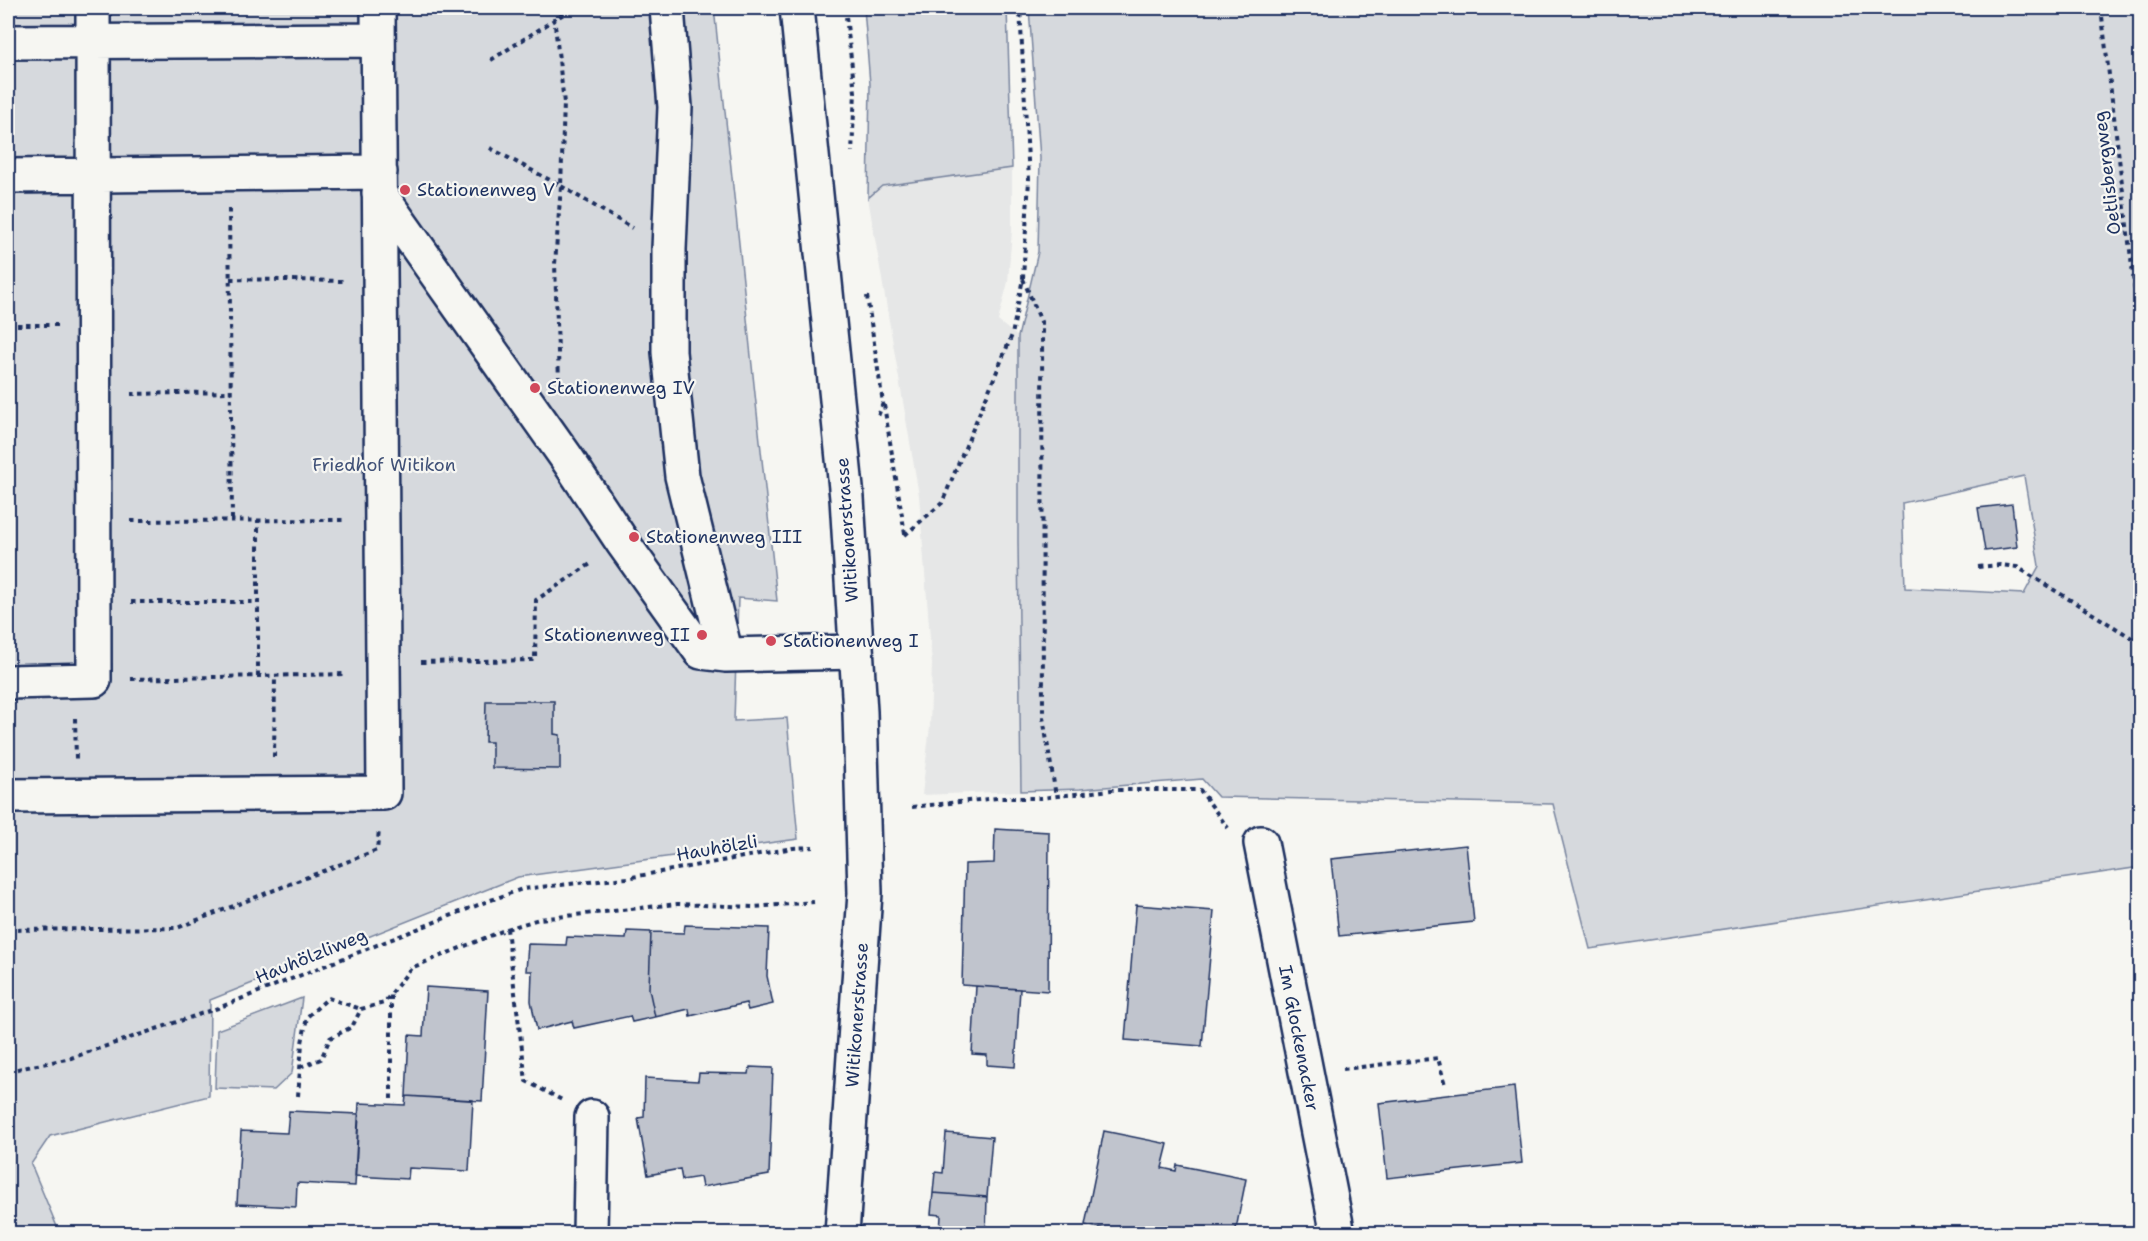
<svg xmlns="http://www.w3.org/2000/svg" width="2148" height="1241" viewBox="0 0 2148 1241" font-family="'Shantell Sans',sans-serif">
<rect width="100%" height="100%" fill="#f6f6f2"/>
<filter id="ink" filterUnits="userSpaceOnUse"><feTurbulence type="fractalNoise" baseFrequency=".0167" numOctaves="2"/><feDisplacementMap in="SourceGraphic" scale="12" xChannelSelector="R" yChannelSelector="G"/><feConvolveMatrix kernelMatrix="1 2 1 2 8 2 1 2 1" color-interpolation-filters="sRGB"/></filter>
<g filter="url(#ink)">
<path fill="#e6e7e7" d="M 1012,168 L 1012,230 L 1008,282 L 998,321 L 1018,337 L 1018,541 L 1021,791 L 922,795 L 930,726 L 932,664 L 919,495 L 868,198 L 882,186 Z"/>
<path fill="#d6d9dd" stroke="#78849e" stroke-width="1.5" fill-rule="evenodd" d="M 8,8 L 714,8 L 777,601 L 738,598 L 734,721 L 787,718 L 798,839 L 518,877 L 210,1000 L 209,1096 L 50,1136 L 31,1164 L 60,1234 L 8,1233 Z
M 864,8 L 1007,8 L 1012,168 L 882,186 L 868,198 L 870,84 Z
M 1029,8 L 2140,8 L 2140,867 L 1590,949 L 1553,804 L 1218,797 L 1202,779 L 1080,789 L 1021,791 L 1018,541 L 1018,337 L 1038,252 L 1040,158 ZM 2024,476 L 2039,566 L 2024,594 L 1905,588 L 1902,503 Z
M 302,998 L 292,1073 L 274,1090 L 215,1088 L 217,1030 Z"/>
<path fill="#c0c4cd" stroke="#1b2f5e" stroke-width="1.5" d="M 2012,504 L 2017,547 L 1985,551 L 1978,508 Z
M 486,701 L 554,701 L 554,734 L 560,735 L 560,769 L 492,768 L 492,742 L 485,742 Z
M 995,829 L 1049,832 L 1048,991 L 962,985 L 965,864 L 994,863 Z
M 1466,845 L 1474,922 L 1339,936 L 1331,859 Z
M 1136,905 L 1214,911 L 1202,1046 L 1125,1040 Z
M 685,925 L 769,928 L 767,976 L 773,1004 L 748,1010 L 746,1003 L 690,1016 L 689,1009 L 655,1017 L 649,989 L 651,932 L 684,933 Z
M 627,931 L 651,932 L 649,989 L 655,1017 L 632,1022 L 630,1016 L 574,1028 L 572,1021 L 537,1030 L 531,1001 L 532,971 L 526,971 L 528,944 L 566,945 L 567,937 L 626,939 Z
M 976,986 L 1020,989 L 1015,1067 L 987,1065 L 987,1055 L 972,1054 Z
M 426,987 L 488,991 L 482,1101 L 406,1096 L 409,1035 L 423,1036 Z
M 750,1067 L 773,1068 L 769,1175 L 702,1187 L 700,1177 L 682,1180 L 680,1169 L 648,1175 L 638,1118 L 644,1117 L 645,1078 L 698,1081 L 699,1073 L 749,1074 Z
M 1514,1087 L 1522,1163 L 1387,1178 L 1379,1103 Z
M 406,1096 L 473,1100 L 469,1171 L 409,1168 L 408,1179 L 355,1176 L 359,1103 L 405,1105 Z
M 289,1111 L 359,1114 L 355,1186 L 297,1183 L 296,1207 L 237,1204 L 241,1131 L 287,1133 Z
M 1104,1131 L 1168,1144 L 1162,1168 L 1176,1171 L 1177,1165 L 1246,1179 L 1235,1234 L 1128,1234 L 1085,1225 Z
M 946,1133 L 992,1137 L 987,1197 L 933,1193 L 935,1172 L 943,1173 Z
M 933,1193 L 987,1197 L 986,1234 L 940,1234 L 941,1215 L 931,1214 Z"/>
<g fill="none" stroke-linecap="round" stroke-linejoin="round">
<g stroke="#1b2f5e" stroke-width="38">
<path id="minor" d="M 667,8 L 675,107 L 669,249 L 669,352 L 682,476 L 726,655
M 8,42 L 378,40
M 8,176 L 380,172
M 379,193 L 566,457 L 623,543 L 701,652 L 726,655 L 856,652
M 8,682 L 94,680 L 93,8
M 8,796 L 384,793 L 378,8
M 1261,843 L 1338,1234
M 590,1234 L 592,1117"/>
</g>
<g stroke="#1b2f5e" stroke-width="38">
<path id="major" d="M 797,8 L 847,498 L 860,712 L 865,893 L 842,1234"/>
</g>
<path stroke="#1b2f5e" stroke-width="4" stroke-dasharray="4.5 4.5" stroke-linecap="butt" d="M 553,8 L 564,103 L 561,186 L 555,264 L 559,381
M 845,8 L 855,92 L 852,152
M 2101,8 L 2140,334
M 491,60 L 573,8
M 490,148 L 561,186 L 632,228
M 229,209 L 232,520
M 230,279 L 343,281
M 1023,279 L 1042,324 L 1043,717 L 1056,796
M 867,296 L 883,403 L 877,419
M 8,325 L 57,325
M 131,394 L 231,392
M 884,405 L 905,534
M 131,521 L 345,520
M 905,535 L 942,503 L 1012,335 L 1023,278 L 1029,180 L 1020,8
M 1978,567 L 2000,565 L 2017,567 L 2140,643
M 131,602 L 258,602
M 421,662 L 535,660 L 536,600 L 592,563
M 258,676 L 258,520
M 131,679 L 346,674
M 75,718 L 76,759
M 274,757 L 275,676
M 912,807 L 997,798 L 1041,798 L 1111,790 L 1200,790 L 1228,828
M 507,929 L 539,919 L 677,904 L 754,907 L 814,902
M 8,930 L 177,928 L 377,850 L 379,830
M 300,1067 L 321,1059 L 330,1038 L 352,1027 L 361,1009 L 384,1003 L 411,968 L 507,929 L 526,1081 L 562,1100
M 1343,1069 L 1438,1058 L 1445,1085
M 8,1071 L 71,1058 L 218,1008 L 488,901 L 522,889 L 627,878 L 793,848 L 813,847
M 298,1096 L 302,1043 L 307,1017 L 328,998 L 361,1009
M 391,1099 L 391,995"/>
<use href="#minor" stroke="#f6f6f2" stroke-width="33"/>
<use href="#major" stroke="#f6f6f2" stroke-width="33"/>
</g>
</g>
<g fill="#d1495b" stroke="#f6f6f2" stroke-width="2">
<circle cx="405" cy="190" r="6"/>
<circle cx="535" cy="388" r="6"/>
<circle cx="634" cy="537" r="6"/>
<circle cx="702" cy="635" r="6"/>
<circle cx="771" cy="641" r="6"/>
</g>
<g text-anchor="middle" dominant-baseline="central" stroke-width="4.5" stroke-linejoin="round" paint-order="stroke">
<g font-size="18" fill="#1b2f5e" stroke="#f6f6f2">
<text transform="translate(2107 173) rotate(-97)">Oetlisbergweg</text>
<text transform="translate(847 530) rotate(-94)">Witikonerstrasse</text>
<text transform="translate(717 848) rotate(-10)">Hauhölzli</text>
<text transform="translate(311 956) rotate(-22)">Hauhölzliweg</text>
<text transform="translate(857 1015) rotate(-86)">Witikonerstrasse</text>
<text transform="translate(1299 1038) rotate(79)">Im Glockenacker</text>
</g>
<g font-size="18" fill="#1b2f5e" stroke="#f6f6f2" text-anchor="start">
<text x="417" y="190">Stationenweg V</text>
<text x="547" y="388">Stationenweg IV</text>
<text x="646" y="537">Stationenweg III</text>
<text x="690" y="635" text-anchor="end">Stationenweg II</text>
<text x="783" y="641">Stationenweg I</text>
</g>
<g font-size="18" fill="#405177" stroke="#f6f6f2">
<text x="384" y="465">Friedhof Witikon</text>
</g>
</g>
<rect width="2148" height="1241" fill="none" stroke="#f6f6f2" stroke-width="30"/>
<rect x="15" y="15" width="2118" height="1211" fill="none" stroke="#1b2f5e" stroke-width="2" filter="url(#ink)"/>
</svg>
